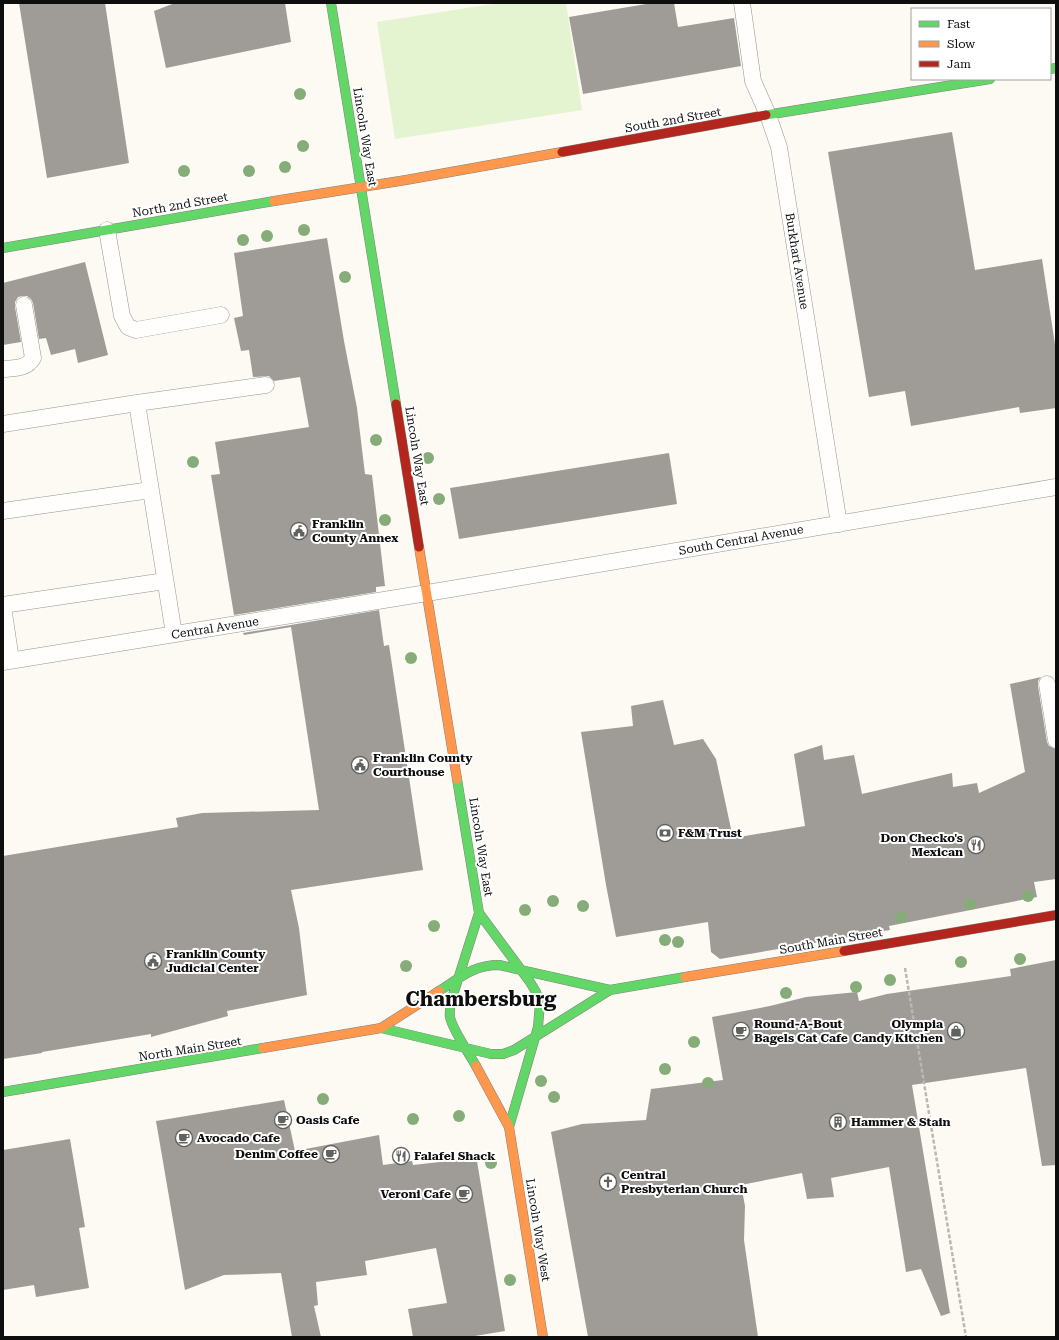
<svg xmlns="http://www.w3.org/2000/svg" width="1059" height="1340" viewBox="0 0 1059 1340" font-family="'Roboto Serif',serif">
<rect width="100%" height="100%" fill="#fcfaf2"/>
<path fill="#e4f3d0" d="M 499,3 L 566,3 L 582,110 L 395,139 L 377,22 Z"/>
<path fill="#9f9c98" d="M 19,3 L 105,3 L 129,163 L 47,178 Z
M 175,3 L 285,3 L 291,42 L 166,68 L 154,11 Z
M 652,3 L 674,3 L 678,27 L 734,18 L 741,66 L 583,94 L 569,17 Z
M 952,132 L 975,270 L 1042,259 L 1056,351 L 1056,408 L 1020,413 L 1019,407 L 911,426 L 905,391 L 869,397 L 828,152 Z
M 327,238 L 344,341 L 357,408 L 365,474 L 372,475 L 385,586 L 376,587 L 376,592 L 234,615 L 211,475 L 220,474 L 215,442 L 309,427 L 300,377 L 274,381 L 269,376 L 253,377 L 249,350 L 241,351 L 234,318 L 243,316 L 234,253 Z
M 85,262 L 108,355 L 78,363 L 75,349 L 51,355 L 46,338 L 39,339 L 33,303 L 31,299 L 27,296 L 23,296 L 18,297 L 15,302 L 15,307 L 21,342 L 3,345 L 3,283 Z
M 669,453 L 677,504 L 459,539 L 450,488 Z
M 379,610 L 384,646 L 389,645 L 423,870 L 291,890 L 299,928 L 307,995 L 227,1011 L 228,1016 L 151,1037 L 151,1034 L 42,1052 L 42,1053 L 3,1059 L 3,856 L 178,827 L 176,818 L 202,813 L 319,810 L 291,627 L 244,635 L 243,633 Z
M 1041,677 L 1038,681 L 1038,686 L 1047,742 L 1049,746 L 1056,749 L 1056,879 L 1034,882 L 1037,897 L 889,926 L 890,930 L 720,959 L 711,952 L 708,922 L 616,937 L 606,885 L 581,732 L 633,726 L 631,706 L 663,700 L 674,745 L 703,739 L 716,759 L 733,838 L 805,826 L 794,754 L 822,745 L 824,760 L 854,755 L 862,794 L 952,773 L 953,787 L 977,783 L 979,793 L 1025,772 L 1010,684 Z
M 1056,960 L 1056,1165 L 1042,1166 L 1026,1068 L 912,1085 L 950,1313 L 941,1316 L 921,1269 L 906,1272 L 889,1167 L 831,1178 L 834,1197 L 807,1199 L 802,1173 L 741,1185 L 745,1206 L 744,1240 L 758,1337 L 588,1337 L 551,1132 L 582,1124 L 646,1120 L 651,1089 L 723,1080 L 712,1017 L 770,1006 L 806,997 L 857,992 L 859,1001 L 887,994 L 1011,976 L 1010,969 Z
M 284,1100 L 295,1151 L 379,1135 L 383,1165 L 412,1161 L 413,1165 L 440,1162 L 476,1155 L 505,1331 L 469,1337 L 413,1337 L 408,1309 L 447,1303 L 436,1248 L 365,1261 L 367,1275 L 316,1282 L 318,1305 L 314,1306 L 321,1337 L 292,1337 L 281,1273 L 224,1275 L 185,1290 L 156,1121 Z
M 70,1139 L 85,1227 L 79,1228 L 89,1288 L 36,1297 L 34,1285 L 3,1290 L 3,1150 Z"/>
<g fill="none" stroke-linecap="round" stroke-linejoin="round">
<g stroke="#959491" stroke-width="17">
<path id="lane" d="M 742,3 L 753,81 L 768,115 L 779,147 L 839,524
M 107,230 L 122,316 L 128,327 L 136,330 L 221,315
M 3,369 C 14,368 27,369 33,358 L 24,305
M 137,403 L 174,634
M 3,424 L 137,403 L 266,385
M 3,511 L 151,490
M 3,605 L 165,581
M 3,606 L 11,660
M 3,662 L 427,593 L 1056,487
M 1047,684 L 1056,740"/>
</g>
<g stroke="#82827e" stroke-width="10">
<path id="fast" d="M 331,3 L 396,404
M 1050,69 L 1056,68
M 766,115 L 990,79
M 3,248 L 274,201
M 457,779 L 479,913 L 453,995 C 451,1002 449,1010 450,1017 C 452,1029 469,1053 476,1066
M 479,913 L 530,982 L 536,992 L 540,1003 L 538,1027 L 509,1127
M 439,991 C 460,978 473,965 499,965 L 610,990 L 685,977
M 381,1028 L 491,1054 L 503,1054 L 514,1050 L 610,990
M 3,1092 L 263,1048"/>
</g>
<g stroke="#82827e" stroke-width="10">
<path id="slow" d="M 274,201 L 406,180 L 562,152
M 419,547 L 457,779
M 685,977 L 844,951
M 263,1048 L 381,1028 L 439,991
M 476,1066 L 509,1127 L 543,1337"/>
</g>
<g stroke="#82827e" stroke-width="10">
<path id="jam" d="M 562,152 L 766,115
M 396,404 L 419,547
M 844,951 L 1056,915"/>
</g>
<path stroke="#b8b8b6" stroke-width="2.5" stroke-dasharray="4 2" stroke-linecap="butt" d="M 905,968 L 966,1337"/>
<use href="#lane" stroke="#fffefd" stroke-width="16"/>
<use href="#fast" stroke="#63d668" stroke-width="9"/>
<use href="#slow" stroke="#ff974d" stroke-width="9"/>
<use href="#jam" stroke="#b3261e" stroke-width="9"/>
</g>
<g fill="#86ac7a">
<circle cx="300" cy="94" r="6"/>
<circle cx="303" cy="146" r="6"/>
<circle cx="285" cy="167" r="6"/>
<circle cx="184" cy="171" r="6"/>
<circle cx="249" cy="171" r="6"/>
<circle cx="304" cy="230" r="6"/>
<circle cx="267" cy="236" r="6"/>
<circle cx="243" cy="240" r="6"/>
<circle cx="345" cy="277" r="6"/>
<circle cx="376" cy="440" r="6"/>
<circle cx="428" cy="458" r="6"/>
<circle cx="193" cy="462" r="6"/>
<circle cx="439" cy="499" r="6"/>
<circle cx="385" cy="520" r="6"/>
<circle cx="411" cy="658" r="6"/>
<circle cx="1028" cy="896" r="6"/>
<circle cx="553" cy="901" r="6"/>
<circle cx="970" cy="904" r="6"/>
<circle cx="583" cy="906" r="6"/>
<circle cx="525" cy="910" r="6"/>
<circle cx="901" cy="917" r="6"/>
<circle cx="434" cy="926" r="6"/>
<circle cx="665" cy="940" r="6"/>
<circle cx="678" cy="942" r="6"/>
<circle cx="1020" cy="959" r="6"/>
<circle cx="961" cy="962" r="6"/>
<circle cx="406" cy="966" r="6"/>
<circle cx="890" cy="980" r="6"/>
<circle cx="856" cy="987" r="6"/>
<circle cx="786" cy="993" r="6"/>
<circle cx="694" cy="1042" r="6"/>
<circle cx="665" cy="1069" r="6"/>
<circle cx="541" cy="1081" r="6"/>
<circle cx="708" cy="1083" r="6"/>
<circle cx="554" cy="1097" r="6"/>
<circle cx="323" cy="1099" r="6"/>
<circle cx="459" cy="1116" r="6"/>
<circle cx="413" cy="1119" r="6"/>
<circle cx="491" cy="1163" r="6"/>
<circle cx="510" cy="1280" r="6"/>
</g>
<defs>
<g id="civic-ring" transform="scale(0.9)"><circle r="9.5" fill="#fff" stroke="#61615e" stroke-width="1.5"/><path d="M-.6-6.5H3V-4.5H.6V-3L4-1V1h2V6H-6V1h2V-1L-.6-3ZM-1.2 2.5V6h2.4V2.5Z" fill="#61615e"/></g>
<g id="bank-ring" transform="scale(0.9)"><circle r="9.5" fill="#fff" stroke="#61615e" stroke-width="1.5"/><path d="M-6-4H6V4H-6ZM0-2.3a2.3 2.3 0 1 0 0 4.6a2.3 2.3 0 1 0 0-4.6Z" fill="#61615e"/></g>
<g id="restaurant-ring" transform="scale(0.9)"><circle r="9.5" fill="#fff" stroke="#61615e" stroke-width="1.5"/><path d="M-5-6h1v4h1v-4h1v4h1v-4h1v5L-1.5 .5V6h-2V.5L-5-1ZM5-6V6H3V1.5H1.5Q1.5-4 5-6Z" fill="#61615e"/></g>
<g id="cafe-ring" transform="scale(0.9)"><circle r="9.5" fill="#fff" stroke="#61615e" stroke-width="1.5"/><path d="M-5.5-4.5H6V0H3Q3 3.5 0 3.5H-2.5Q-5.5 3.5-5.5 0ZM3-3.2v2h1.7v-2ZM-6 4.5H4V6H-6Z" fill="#61615e"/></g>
<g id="shop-ring" transform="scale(0.9)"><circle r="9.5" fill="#fff" stroke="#61615e" stroke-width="1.5"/><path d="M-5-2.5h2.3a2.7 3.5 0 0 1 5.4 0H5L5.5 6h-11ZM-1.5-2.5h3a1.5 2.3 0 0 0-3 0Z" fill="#61615e"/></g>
<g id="building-ring" transform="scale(0.9)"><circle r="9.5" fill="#fff" stroke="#61615e" stroke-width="1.5"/><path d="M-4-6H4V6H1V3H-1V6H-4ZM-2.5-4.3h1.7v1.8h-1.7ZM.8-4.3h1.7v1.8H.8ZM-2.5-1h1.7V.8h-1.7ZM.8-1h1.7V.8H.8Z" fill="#61615e"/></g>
<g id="church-ring" transform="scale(0.9)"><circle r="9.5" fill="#fff" stroke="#61615e" stroke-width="1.5"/><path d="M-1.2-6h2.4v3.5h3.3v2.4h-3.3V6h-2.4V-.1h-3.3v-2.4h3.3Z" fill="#61615e"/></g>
</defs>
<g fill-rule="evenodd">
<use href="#civic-ring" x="299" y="531"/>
<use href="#civic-ring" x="360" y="765"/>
<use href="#bank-ring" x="665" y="833"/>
<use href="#restaurant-ring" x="976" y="845"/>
<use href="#civic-ring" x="153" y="961"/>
<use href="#cafe-ring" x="741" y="1031"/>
<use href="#shop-ring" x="956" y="1031"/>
<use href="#cafe-ring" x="283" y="1120"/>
<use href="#building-ring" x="838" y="1122"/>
<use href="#cafe-ring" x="184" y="1138"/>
<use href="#cafe-ring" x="331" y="1154"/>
<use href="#restaurant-ring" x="401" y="1156"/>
<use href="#church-ring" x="608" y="1182"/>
<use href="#cafe-ring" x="464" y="1194"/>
</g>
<g text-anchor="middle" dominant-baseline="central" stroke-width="4" stroke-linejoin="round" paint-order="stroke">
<g font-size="12" fill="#0e0e0e" stroke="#fff">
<text transform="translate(673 120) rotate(-10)">South 2nd Street</text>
<text transform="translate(365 137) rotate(81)">Lincoln Way East</text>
<text transform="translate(180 205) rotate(-10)">North 2nd Street</text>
<text transform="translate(797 261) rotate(81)">Burkhart Avenue</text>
<text transform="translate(417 456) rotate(81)">Lincoln Way East</text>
<text transform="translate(741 540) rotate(-10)">South Central Avenue</text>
<text transform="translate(215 628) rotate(-9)">Central Avenue</text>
<text transform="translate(481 847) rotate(81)">Lincoln Way East</text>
<text transform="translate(831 941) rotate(-10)">South Main Street</text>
<text transform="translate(190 1049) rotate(-9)">North Main Street</text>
<text transform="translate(538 1230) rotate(81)">Lincoln Way West</text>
</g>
<g font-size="12" font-weight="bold" fill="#0e0e0e" stroke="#fff" text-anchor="start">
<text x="312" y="524">Franklin<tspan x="312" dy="14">County Annex</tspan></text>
<text x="373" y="758">Franklin County<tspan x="373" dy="14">Courthouse</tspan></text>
<text x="678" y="833">F&amp;M Trust</text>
<text x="963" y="838" text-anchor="end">Don Checko's<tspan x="963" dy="14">Mexican</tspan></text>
<text x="166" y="954">Franklin County<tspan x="166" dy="14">Judicial Center</tspan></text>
<text x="754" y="1024">Round-A-Bout<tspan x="754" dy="14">Bagels Cat Cafe</tspan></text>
<text x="943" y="1024" text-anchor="end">Olympia<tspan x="943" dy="14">Candy Kitchen</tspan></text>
<text x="296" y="1120">Oasis Cafe</text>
<text x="851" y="1122">Hammer &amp; Stain</text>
<text x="197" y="1138">Avocado Cafe</text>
<text x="318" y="1154" text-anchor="end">Denim Coffee</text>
<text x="414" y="1156">Falafel Shack</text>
<text x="621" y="1175">Central<tspan x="621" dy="14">Presbyterian Church</tspan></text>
<text x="451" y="1194" text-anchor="end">Veroni Cafe</text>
</g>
<g font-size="20" font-weight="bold" fill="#0e0e0e" stroke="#fff">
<text x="481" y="999">Chambersburg</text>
</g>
</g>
<rect width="1059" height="1340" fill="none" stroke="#0e0e0e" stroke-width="8"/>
<rect x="911" y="8" width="140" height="72" fill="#ffffff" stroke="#9f9f9f"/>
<rect x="919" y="21" width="20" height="6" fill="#63d668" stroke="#9f9f9f"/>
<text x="947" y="28" font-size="12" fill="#0e0e0e">Fast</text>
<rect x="919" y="41" width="20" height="6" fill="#ff974d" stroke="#9f9f9f"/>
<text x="947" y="48" font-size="12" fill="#0e0e0e">Slow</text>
<rect x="919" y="61" width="20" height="6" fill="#b3261e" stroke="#9f9f9f"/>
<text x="947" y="68" font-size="12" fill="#0e0e0e">Jam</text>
</svg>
